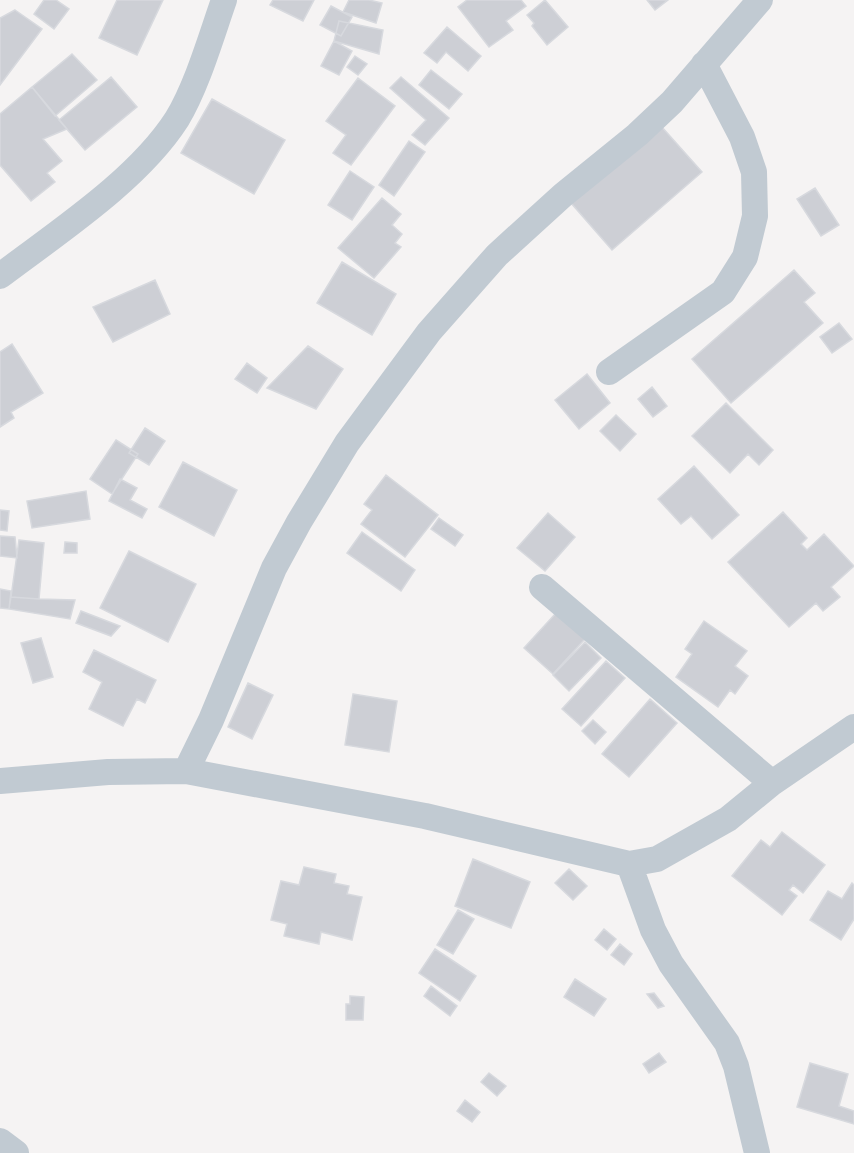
<svg xmlns="http://www.w3.org/2000/svg" width="854" height="1153" viewBox="0 0 854 1153" font-family="'Noto Sans',sans-serif">
<rect width="100%" height="100%" fill="#f5f3f3"/>
<path fill="#cdcfd5" stroke="#d7d9de" stroke-width="1.5" d="M 44,0 L 56,0 L 69,9 L 54,29 L 34,14 Z
M 117,0 L 163,0 L 137,55 L 99,38 Z
M 273,0 L 314,0 L 303,21 L 270,5 Z
M 349,0 L 369,0 L 382,3 L 376,23 L 343,12 Z
M 467,0 L 521,0 L 526,6 L 506,21 L 513,30 L 489,47 L 458,7 Z
M 545,0 L 568,27 L 547,45 L 532,26 L 534,23 L 527,15 Z
M 647,0 L 668,0 L 655,10 Z
M 331,6 L 352,17 L 341,36 L 320,25 Z
M 15,10 L 42,29 L 0,85 L 0,18 Z
M 339,21 L 383,30 L 379,54 L 334,41 Z
M 447,27 L 481,56 L 468,71 L 446,52 L 437,63 L 424,53 Z
M 334,41 L 352,51 L 339,75 L 321,66 Z
M 72,54 L 97,80 L 55,116 L 32,87 Z
M 355,56 L 367,64 L 358,75 L 347,67 Z
M 431,70 L 462,94 L 449,109 L 419,85 Z
M 111,77 L 137,107 L 85,150 L 59,120 Z
M 401,77 L 449,118 L 425,145 L 412,135 L 426,120 L 390,88 Z
M 358,78 L 395,106 L 351,165 L 333,153 L 346,135 L 326,121 Z
M 32,87 L 67,129 L 43,139 L 62,161 L 47,173 L 55,182 L 31,201 L 0,165 L 0,114 Z
M 212,99 L 285,140 L 254,194 L 181,153 Z
M 661,126 L 702,172 L 612,250 L 571,203 Z
M 409,141 L 425,152 L 394,196 L 379,185 Z
M 350,171 L 374,187 L 352,220 L 328,205 Z
M 815,188 L 839,225 L 821,236 L 797,199 Z
M 382,198 L 401,214 L 392,225 L 402,234 L 395,243 L 401,247 L 374,278 L 338,248 Z
M 342,262 L 396,294 L 372,335 L 317,303 Z
M 794,270 L 815,293 L 804,302 L 823,323 L 731,403 L 692,359 Z
M 155,280 L 170,314 L 113,342 L 93,307 Z
M 839,323 L 852,339 L 832,353 L 820,337 Z
M 12,344 L 43,393 L 11,412 L 14,418 L 0,427 L 0,352 Z
M 308,346 L 343,369 L 316,409 L 267,388 Z
M 247,363 L 267,378 L 257,393 L 235,379 Z
M 587,374 L 610,403 L 579,429 L 555,400 Z
M 652,387 L 667,406 L 653,417 L 638,399 Z
M 726,403 L 773,450 L 759,465 L 748,454 L 730,473 L 692,436 Z
M 616,415 L 636,434 L 620,451 L 600,431 Z
M 145,428 L 165,441 L 149,465 L 129,453 Z
M 116,440 L 138,454 L 112,494 L 90,479 Z
M 183,462 L 237,490 L 214,536 L 159,507 Z
M 694,466 L 739,515 L 712,539 L 691,516 L 681,524 L 658,499 Z
M 386,475 L 438,515 L 405,557 L 361,524 L 372,510 L 364,504 Z
M 120,479 L 137,488 L 130,500 L 147,509 L 142,518 L 109,501 Z
M 86,491 L 90,519 L 32,528 L 27,501 Z
M 0,510 L 9,511 L 7,531 L 0,530 Z
M 783,512 L 807,538 L 801,544 L 807,550 L 824,534 L 854,566 L 831,587 L 840,597 L 823,611 L 816,603 L 789,627 L 728,562 Z
M 548,513 L 575,537 L 545,571 L 517,548 Z
M 439,518 L 463,535 L 455,546 L 431,529 Z
M 362,532 L 415,570 L 401,591 L 347,553 Z
M 0,536 L 15,537 L 17,558 L 0,556 Z
M 19,540 L 44,543 L 39,599 L 11,597 Z
M 65,542 L 77,543 L 77,553 L 64,553 Z
M 129,551 L 196,584 L 168,642 L 100,608 Z
M 0,589 L 11,591 L 9,609 L 0,608 Z
M 11,597 L 39,599 L 75,600 L 70,619 L 9,609 Z
M 81,611 L 120,626 L 111,636 L 76,623 Z
M 556,613 L 585,639 L 553,674 L 524,648 Z
M 704,621 L 747,651 L 735,666 L 748,676 L 735,694 L 730,690 L 718,707 L 676,677 L 692,654 L 685,649 Z
M 41,638 L 53,677 L 33,683 L 21,643 Z
M 585,642 L 601,658 L 569,691 L 553,675 Z
M 94,650 L 156,680 L 145,703 L 137,699 L 123,726 L 89,709 L 102,682 L 83,672 Z
M 606,661 L 625,678 L 581,726 L 562,709 Z
M 248,683 L 273,695 L 252,739 L 228,727 Z
M 353,694 L 397,701 L 389,752 L 345,745 Z
M 650,699 L 677,723 L 629,777 L 602,754 Z
M 593,720 L 606,732 L 595,744 L 582,731 Z
M 782,832 L 825,865 L 803,893 L 793,885 L 789,890 L 797,896 L 782,915 L 732,876 L 761,840 L 770,847 Z
M 473,859 L 530,882 L 511,928 L 455,906 Z
M 304,867 L 336,874 L 334,883 L 349,886 L 347,894 L 362,897 L 352,940 L 321,932 L 319,944 L 284,936 L 287,924 L 271,920 L 281,881 L 299,885 Z
M 569,869 L 587,886 L 573,900 L 555,883 Z
M 852,883 L 854,885 L 854,919 L 841,940 L 810,920 L 828,891 L 842,899 Z
M 458,910 L 474,919 L 453,954 L 437,945 Z
M 604,929 L 616,939 L 607,950 L 595,940 Z
M 620,944 L 632,954 L 624,965 L 611,955 Z
M 435,949 L 476,976 L 460,1001 L 419,973 Z
M 575,979 L 606,999 L 594,1016 L 564,997 Z
M 431,986 L 457,1006 L 450,1016 L 424,996 Z
M 654,993 L 664,1006 L 658,1008 L 647,994 Z
M 350,996 L 364,997 L 363,1020 L 346,1020 L 346,1004 L 350,1004 Z
M 659,1053 L 666,1062 L 649,1073 L 643,1064 Z
M 810,1063 L 848,1074 L 839,1106 L 854,1111 L 854,1124 L 797,1107 Z
M 489,1073 L 506,1086 L 497,1096 L 481,1082 Z
M 465,1100 L 480,1112 L 472,1122 L 457,1111 Z"/>
<g fill="none" stroke-linecap="round" stroke-linejoin="round">
<path stroke="#c1cad2" stroke-width="26" d="M 0,276 C 58,232 138,180 177,119 C 197,86 211,37 224,0
M 609,372 L 723,292 L 745,257 L 755,216 L 754,172 L 742,137 L 704,64
M 542,587 L 772,783
M 186,771 L 211,720 L 274,568 L 299,522 L 347,443 L 429,332 L 497,255 L 563,195 L 637,135 L 672,102 L 760,0
M 0,781 L 108,772 L 186,771 L 425,816 L 629,864 L 657,859 L 728,819 L 772,783 L 854,727
M 629,864 L 653,930 L 671,964 L 727,1043 L 736,1066 L 757,1153
M 0,1141 L 16,1153"/>
</g>
</svg>
